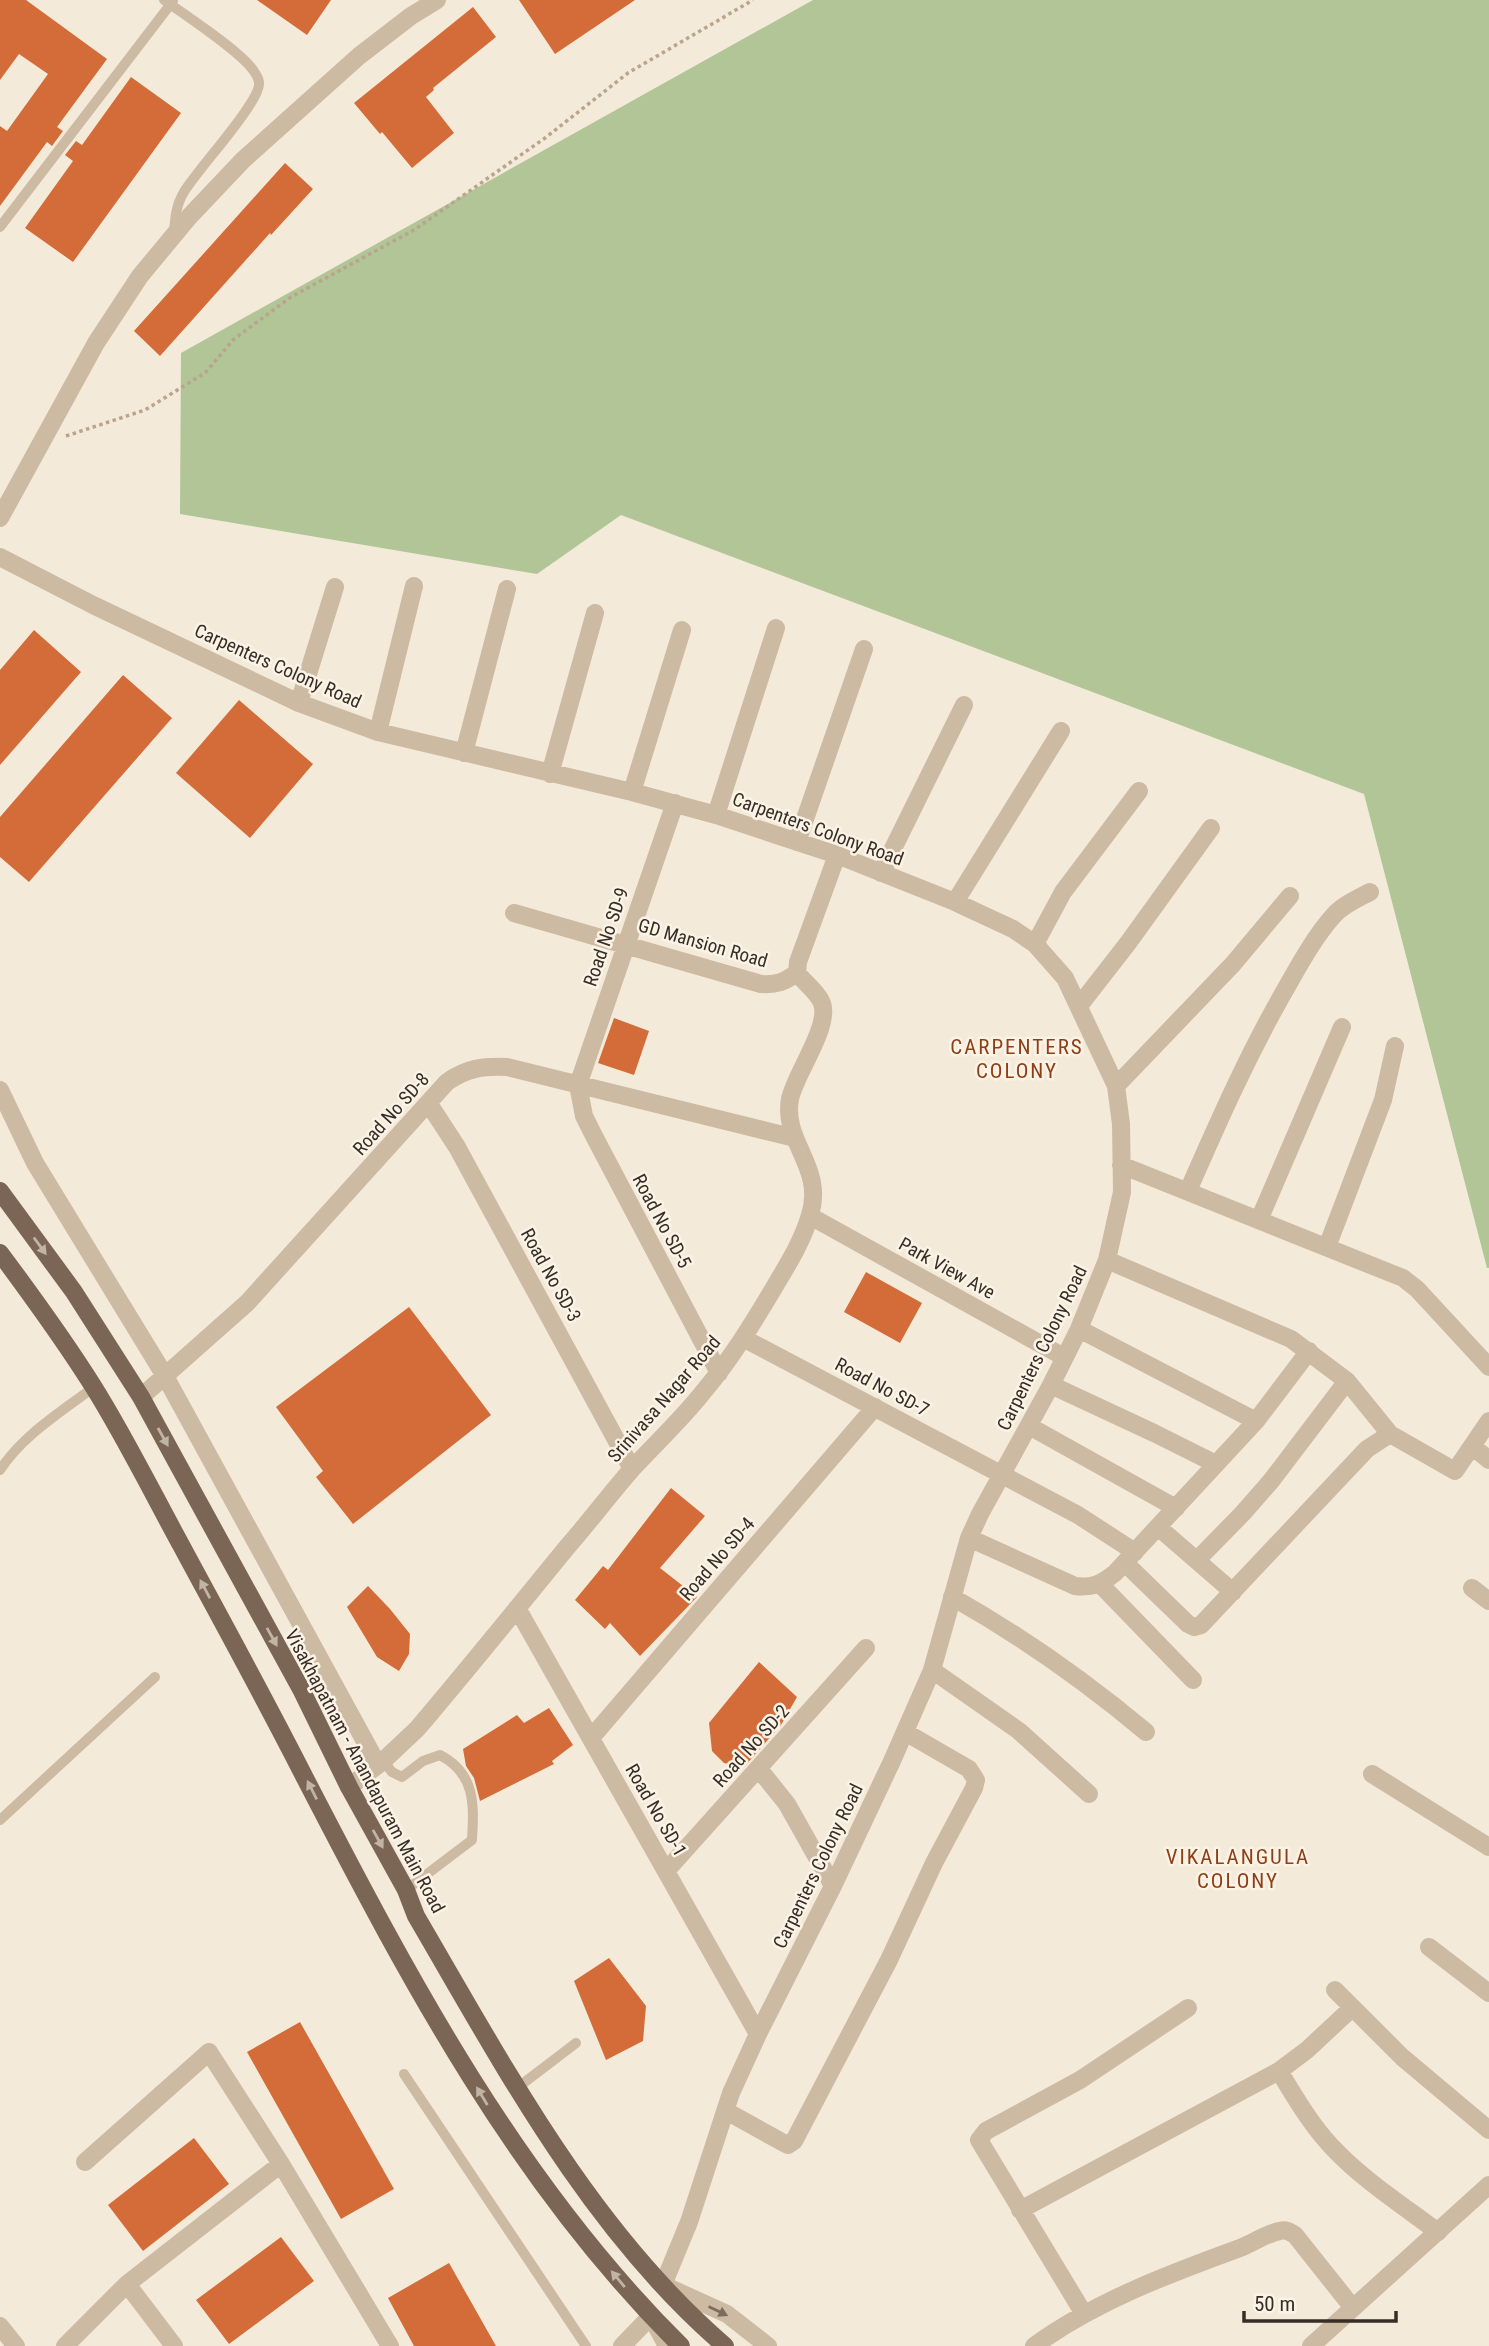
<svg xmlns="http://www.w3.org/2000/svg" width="1489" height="2346" viewBox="0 0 1489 2346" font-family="'Roboto Condensed',sans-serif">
<rect width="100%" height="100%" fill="#f4ead9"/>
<path fill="#b1c597" d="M 813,0 L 1489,0 L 1489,1268 L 1487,1268 L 1364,794 L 621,515 L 537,574 L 180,514 L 181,353 Z"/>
<path fill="#d36c38" d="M 0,0 L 26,0 L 107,59 L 57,127 L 63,131 L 52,146 L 47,142 L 0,206 L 0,126 L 7,131 L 48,74 L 19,54 L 0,80 Z
M 257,0 L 331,0 L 307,35 Z
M 519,0 L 635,0 L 555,54 Z
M 473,7 L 496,37 L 433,88 L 434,90 L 426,97 L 454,133 L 412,168 L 382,132 L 380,134 L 354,103 Z
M 131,77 L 181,113 L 73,262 L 25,228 L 73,161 L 65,155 L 76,141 L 82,145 Z
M 285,163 L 313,189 L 271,235 L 270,233 L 160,356 L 134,331 Z
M 34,630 L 81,672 L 0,765 L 0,670 Z
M 123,675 L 172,718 L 29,882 L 0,857 L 0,817 Z
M 239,700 L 313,764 L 250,838 L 176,773 Z
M 614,1018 L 649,1031 L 634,1075 L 598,1063 Z
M 866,1272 L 922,1303 L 900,1343 L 844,1312 Z
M 409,1307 L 491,1415 L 353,1524 L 316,1477 L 323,1471 L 276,1407 Z
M 671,1488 L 705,1516 L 660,1568 L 697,1597 L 640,1656 L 610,1623 L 605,1629 L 575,1600 L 603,1566 L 608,1570 Z
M 368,1586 L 390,1609 L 410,1634 L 409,1654 L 399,1671 L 377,1657 L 347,1607 Z
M 759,1662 L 797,1697 L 781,1725 L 744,1767 L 724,1763 L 712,1751 L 709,1723 Z
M 549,1708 L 573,1745 L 552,1761 L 554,1764 L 480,1801 L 474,1778 L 466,1766 L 463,1749 L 517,1715 L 524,1723 Z
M 609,1958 L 646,2006 L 643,2041 L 606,2060 L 574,1981 Z
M 300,2022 L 394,2189 L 341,2219 L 247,2052 Z
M 194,2138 L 229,2184 L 143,2251 L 108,2205 Z
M 281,2237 L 314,2281 L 229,2344 L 196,2300 Z
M 449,2263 L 496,2346 L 414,2346 L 388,2298 Z"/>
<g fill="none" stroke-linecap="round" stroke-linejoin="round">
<path stroke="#b9a48d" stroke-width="3.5" stroke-dasharray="3.5 3.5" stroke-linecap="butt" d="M 66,436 L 145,410 L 205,373 L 234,339 L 291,297 L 414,230 L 545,138 L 628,73 L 753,0"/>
<path stroke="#cdbaa3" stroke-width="10" d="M 164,0 C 184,14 245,54 255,73 C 257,76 259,79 259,83 C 261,101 197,170 184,192 C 176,205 175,218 174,233
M 0,227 L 173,1
M 0,1470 C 23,1435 61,1412 94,1387
M 383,1761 L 392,1772 L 402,1777 L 423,1761 L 440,1755 C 476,1774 474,1805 472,1840 L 406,1890
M 0,1820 L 155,1677
M 404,2074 L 586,2346
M 517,2088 L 576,2043"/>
<path stroke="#cdbaa3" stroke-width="18" d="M 0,557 L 93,605 L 299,703 L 378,732 L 632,792 L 716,815 L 837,855 L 955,902 L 1013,929 L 1035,944 L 1065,978 L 1116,1086 L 1121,1124 L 1122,1192 L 1107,1260 L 1079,1329 L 1051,1385 L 980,1514 L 969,1538 L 932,1670 L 892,1761 L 833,1886 L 758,2034 L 731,2093 L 689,2222 L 663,2285
M 299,703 L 335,587
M 378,732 L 414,586
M 464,753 L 507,589
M 550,774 L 595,613
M 632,792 L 682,630
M 675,803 L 578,1085 L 584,1116 L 594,1136 L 719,1373
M 716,815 L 776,628
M 797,842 L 864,649
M 881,873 L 964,705
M 955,902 L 1061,731
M 514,913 L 761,984 C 777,985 784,982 797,973
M 1035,944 L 1063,892 L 1139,791
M 1079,1006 L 1128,943 L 1211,828
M 1116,1086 L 1233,964 L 1290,896
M 0,1090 L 35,1163 L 165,1376 L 378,1765
M 429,1104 L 457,1147 L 632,1469
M 1121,1165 L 1403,1278 L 1417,1289 L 1489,1367
M 1188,1191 C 1219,1120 1250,1050 1289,983 C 1302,960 1316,935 1334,915 C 1343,905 1357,899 1370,892
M 810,1216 L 1064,1357
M 1259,1220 L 1342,1027
M 1327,1247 L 1383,1100 L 1395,1046
M 1107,1260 L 1291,1339 L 1347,1381 L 1390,1434 L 1455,1471 L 1489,1421
M 1079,1329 L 1256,1421
M 743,1338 L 1078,1515 L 1135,1552
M 1051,1385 L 1154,1433 L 1216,1464
M 141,1397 L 247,1303 L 447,1082 C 467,1068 483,1066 507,1067 L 795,1138
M 1029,1426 L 1176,1508
M 1472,1446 L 1489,1460
M 1158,1527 L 1233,1592
M 969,1538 L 1075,1586 C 1093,1588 1101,1584 1115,1573 L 1256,1421 L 1309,1351
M 1197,1560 L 1243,1513 L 1271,1481 L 1347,1381
M 1125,1563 L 1188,1624 L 1194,1627 L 1201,1625 L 1367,1449 L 1390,1434
M 1100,1584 L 1193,1680
M 1472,1588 L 1489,1601
M 952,1597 C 1021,1636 1085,1681 1146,1732
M 517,1608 L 758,2034
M 932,1670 L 1019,1731 L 1089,1794
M 591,1738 L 875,1407
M 759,1769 L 787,1804 L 833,1886
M 1372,1774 L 1489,1847
M 349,1787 L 383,1761 L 417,1729 C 468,1669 518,1607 568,1546 C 590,1521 610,1494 632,1469 C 656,1443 682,1419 704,1391 C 731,1359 753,1323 775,1286 C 788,1264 803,1240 810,1215 C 825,1167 782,1142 790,1099 C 795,1074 833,1023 821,1001 C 816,991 804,982 797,973 L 798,962 L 837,855
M 666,1871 L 866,1648
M 1429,1947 L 1489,1993
M 1335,1990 L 1402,2057 L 1489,2130
M 1279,2071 C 1295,2097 1311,2125 1332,2147 C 1363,2180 1402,2205 1438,2232
M 726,2111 L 782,2142 L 788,2145 L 794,2141 L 889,1960 L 934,1863 L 974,1788 L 976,1780 L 969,1769 L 905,1732
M 85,2162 L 209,2052 L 281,2164 L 390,2346
M 1020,2210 L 1279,2071 L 1307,2050 L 1352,2008
M 127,2284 L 174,2346
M 1084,2314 L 979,2140 L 986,2131 L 1080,2080 L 1188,2008
M 0,2326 L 16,2346
M 65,2346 L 127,2284 L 281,2164
M 1034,2346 C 1096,2301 1169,2274 1240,2248 C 1253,2243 1267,2233 1280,2231 C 1286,2229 1290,2232 1295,2235 L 1353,2308"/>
<path stroke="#cdbaa3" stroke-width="18" d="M 0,518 L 96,343 L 140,276 L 189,217 L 243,160 L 359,56 L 411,16 L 437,0
M 663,2285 L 727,2314 L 768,2346
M 622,2346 L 651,2316 L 667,2346
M 1311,2346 L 1489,2185"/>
<path stroke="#7b6655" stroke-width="18" d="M 0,1191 L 74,1292 L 141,1397 L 302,1691 L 349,1787 L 406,1890 L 416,1916 C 505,2068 590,2230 725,2346
M 0,1253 C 32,1296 64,1340 93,1386 C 125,1437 152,1492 181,1545 C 223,1623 266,1701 306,1780 C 410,1981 518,2185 681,2346"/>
</g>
<defs><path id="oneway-solid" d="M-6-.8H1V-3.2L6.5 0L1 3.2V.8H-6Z" transform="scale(1.75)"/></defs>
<g fill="#c1b4a5">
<use href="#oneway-solid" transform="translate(40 1246) rotate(54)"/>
<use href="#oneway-solid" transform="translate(163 1437) rotate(61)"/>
<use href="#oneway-solid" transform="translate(205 1589) rotate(-118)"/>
<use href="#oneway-solid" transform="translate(272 1637) rotate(61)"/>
<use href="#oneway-solid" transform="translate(312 1790) rotate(-117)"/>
<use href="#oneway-solid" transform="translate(378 1839) rotate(61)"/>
<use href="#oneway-solid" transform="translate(482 2096) rotate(-121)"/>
<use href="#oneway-solid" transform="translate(618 2279) rotate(-130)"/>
</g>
<use fill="#7b6c5e" href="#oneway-solid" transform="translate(718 2311) rotate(26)"/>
<g text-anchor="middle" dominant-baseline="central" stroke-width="5" stroke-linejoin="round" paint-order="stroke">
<g font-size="19" fill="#382d26" stroke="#fbf3e6">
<text transform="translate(278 666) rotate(24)">Carpenters Colony Road</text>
<text transform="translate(818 829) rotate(20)">Carpenters Colony Road</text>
<text transform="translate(606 937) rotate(-71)">Road No SD-9</text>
<text transform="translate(703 943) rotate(16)">GD Mansion Road</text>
<text transform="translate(391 1114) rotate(-48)">Road No SD-8</text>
<text transform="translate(662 1221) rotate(62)">Road No SD-5</text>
<text transform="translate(947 1268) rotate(29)">Park View Ave</text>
<text transform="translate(551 1275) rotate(61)">Road No SD-3</text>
<text transform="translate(1042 1348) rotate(-64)">Carpenters Colony Road</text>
<text transform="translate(882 1387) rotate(28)">Road No SD-7</text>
<text transform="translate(664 1399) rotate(-49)">Srinivasa Nagar Road</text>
<text transform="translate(717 1559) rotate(-49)">Road No SD-4</text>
<text transform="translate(751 1746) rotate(-48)">Road No SD-2</text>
<text transform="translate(365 1771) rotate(62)">Visakhapatnam - Anandapuram Main Road</text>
<text transform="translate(656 1810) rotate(60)">Road No SD-1</text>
<text transform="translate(818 1866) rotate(-64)">Carpenters Colony Road</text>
</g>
<g font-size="21" letter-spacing="2" fill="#8f3e16" stroke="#fbf3e6">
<text x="1017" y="1047">CARPENTERS<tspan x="1017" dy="24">COLONY</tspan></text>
<text x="1238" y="1857">VIKALANGULA<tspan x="1238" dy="24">COLONY</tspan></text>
</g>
</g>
<path d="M1244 2311v10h152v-10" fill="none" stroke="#382d26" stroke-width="3.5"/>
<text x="1254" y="2311" font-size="21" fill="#382d26" stroke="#fbf3e6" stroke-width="5" paint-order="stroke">50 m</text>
</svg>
